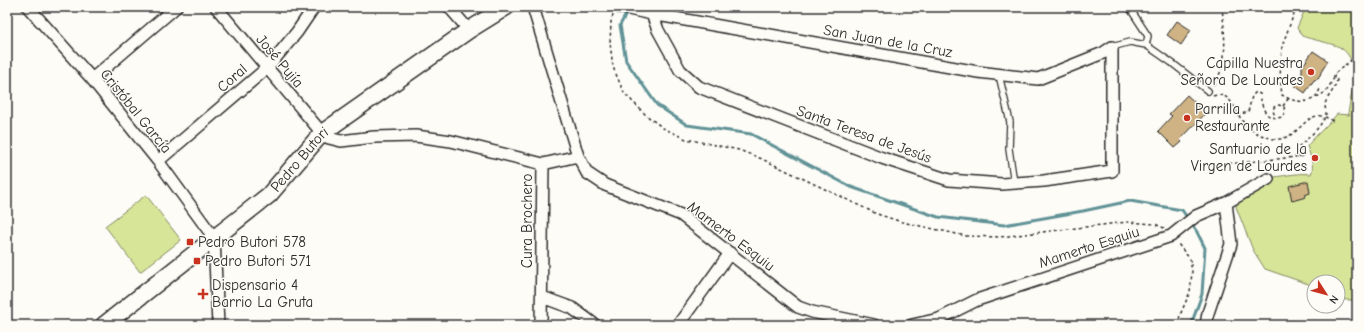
<svg xmlns="http://www.w3.org/2000/svg" width="1364" height="332" viewBox="0 0 1364 332" font-family="'Comic Neue',sans-serif">
<rect width="100%" height="100%" fill="#fdfcf7"/>
<filter id="ink" filterUnits="userSpaceOnUse"><feTurbulence type="fractalNoise" baseFrequency=".025" numOctaves="2"/><feDisplacementMap in="SourceGraphic" scale="8" xChannelSelector="R" yChannelSelector="G"/><feConvolveMatrix kernelMatrix="1 2 1 2 8 2 1 2 1" color-interpolation-filters="sRGB"/></filter>
<g filter="url(#ink)">
<path fill="#d7e598" stroke="#818862" d="M 1306,7 L 1357,7 L 1357,300 L 1346,300 L 1338,296 L 1338,282 L 1314,282 L 1314,286 L 1265,269 L 1253,250 L 1236,207 L 1237,192 C 1251,178 1270,178 1288,175 C 1296,174 1303,173 1311,174 C 1315,166 1310,155 1307,146 C 1316,135 1328,125 1337,114 L 1350,115 L 1348,113 C 1351,93 1362,62 1341,48 C 1336,44 1309,39 1302,36 L 1297,28 Z
M 146,195 L 181,240 L 140,272 L 105,226 Z"/>
<g fill="none" stroke-linecap="round" stroke-linejoin="round">
<path stroke="#619296" stroke-width="3" d="M 628,11 L 620,25 L 626,61 L 657,105 L 687,125 L 751,134 L 851,187 L 938,217 L 1004,225 L 1083,211 L 1130,201 L 1182,210 L 1197,232 L 1205,248 L 1202,294 L 1191,325"/>
</g>
<path fill="#cfb384" stroke="#2b2b2b" d="M 1177,21 L 1191,30 L 1181,45 L 1167,35 Z
M 1313,51 L 1328,61 L 1321,72 L 1320,76 L 1318,79 L 1314,80 L 1305,93 L 1294,85 L 1302,73 L 1302,67 Z
M 1187,95 L 1206,113 L 1180,140 L 1182,142 L 1175,148 L 1158,131 L 1172,116 L 1169,114 Z
M 1308,181 L 1310,193 L 1305,195 L 1306,197 L 1292,201 L 1289,186 Z"/>
<g fill="none" stroke-linecap="round" stroke-linejoin="round">
<g stroke="#2b2b2b" stroke-width="8">
<path id="lane" d="M 1129,7 L 1148,36 L 1146,45
M 1112,47 L 1130,42 L 1146,45 L 1172,63 L 1208,91
M 999,75 L 1010,122 L 1009,149 L 1014,183"/>
</g>
<g stroke="#2b2b2b" stroke-width="14">
<path id="street" d="M 28,7 L 92,79 L 158,161 L 214,238 L 218,325
M 216,7 L 322,133 L 329,138 L 341,141 L 374,137 L 416,136 L 451,141 L 543,164
M 449,7 L 469,30
M 533,7 L 578,156 L 543,164 L 541,325
M 619,7 L 652,14 L 978,72 L 1038,79 L 1103,53 L 1112,47
M 652,14 L 658,30 L 680,70 L 699,87 L 882,158 L 949,180 L 1002,184 L 1044,181 L 1112,171 L 1112,47
M 92,79 L 176,7
M 578,156 L 587,173 L 605,185 L 681,215 L 798,307 L 812,312 L 874,325
M 158,161 L 267,68 L 297,32 L 314,7
M 542,297 L 572,308 L 595,325
M 678,325 L 730,253
M 912,325 L 939,319 L 977,300 L 1171,236 L 1196,216 L 1226,203 L 1268,179
M 1206,325 L 1208,313 L 1231,244 L 1226,203"/>
</g>
<g stroke="#2b2b2b" stroke-width="19">
<g id="secondary">
<path id="s1" d="M 104,325 L 269,195 L 322,133 L 469,30 L 506,7"/>
</g>
</g>
<path stroke="#2b2b2b" stroke-width="1.5" stroke-dasharray="3 3" stroke-linecap="butt" d="M 1294,7 L 1295,11 L 1282,46 L 1280,78 L 1282,95 C 1290,100 1305,105 1314,98 C 1317,96 1319,91 1321,87
M 613,15 L 611,22 L 610,43 L 613,67 L 624,93 L 646,115 L 663,128 L 686,139 L 739,150 L 762,159 L 877,214 L 902,222 L 966,236 L 1000,237 L 1127,222 L 1155,224 L 1164,228
M 1334,78 L 1334,74 L 1350,61 L 1357,59
M 1213,85 C 1230,64 1224,31 1222,7
M 1213,96 C 1233,90 1234,114 1246,125 C 1252,131 1259,135 1267,137 C 1270,138 1275,140 1279,139 C 1303,137 1307,102 1334,122
M 1283,106 L 1288,99
M 1237,115 L 1248,112 L 1252,96 L 1256,92 L 1260,94 C 1262,108 1265,121 1282,117 L 1285,112 L 1284,107 L 1279,105 L 1274,107 L 1273,111 L 1275,116
M 1299,157 L 1301,151 L 1298,147 C 1307,140 1323,125 1326,114 C 1326,111 1325,107 1325,104 C 1328,95 1336,89 1337,79 L 1334,78 L 1326,92 L 1315,98
M 1223,164 L 1237,163 L 1306,156
M 1178,325 L 1180,315 L 1190,292 L 1192,272 L 1190,259 L 1178,244"/>
<use href="#lane" stroke="#fdfcf7" stroke-width="5.5"/>
<use href="#street" stroke="#fdfcf7" stroke-width="11"/>
<use href="#secondary" stroke="#fdfcf7" stroke-width="16"/>
</g>
</g>
<g fill="#c8321e" stroke="#fdfcf7" stroke-width="1.5">
<circle cx="1311" cy="72" r="4"/>
<circle cx="1187" cy="118" r="4"/>
<circle cx="1315" cy="158" r="4"/>
<rect x="186" y="238" width="8" height="8" rx="2"/>
<rect x="193" y="257" width="8" height="8" rx="2"/>
<path d="M201 288h4v4h4v4h-4v4h-4v-4h-4v-4h4z"/>
</g>
<g text-anchor="middle" dominant-baseline="central" stroke-width="3" stroke-linejoin="round" paint-order="stroke">
<g font-size="15" fill="#2b2b2b" stroke="#fdfcf7">
<text transform="translate(888 41) rotate(10)">San Juan de la Cruz</text>
<text transform="translate(280 61) rotate(50)">José Pujía</text>
<text transform="translate(232 78) rotate(-41)">Coral</text>
<text transform="translate(136 111) rotate(51)">Cristóbal García</text>
<text transform="translate(864 134) rotate(20)">Santa Teresa de Jesús</text>
<text stroke="none"><textPath href="#s1" startOffset="257">Pedro Butori</textPath></text>
<text transform="translate(527 221) rotate(-90)">Cura Brochero</text>
<text transform="translate(731 236) rotate(37)">Mamerto Esquiu</text>
<text transform="translate(1089 247) rotate(-18)">Mamerto Esquiu</text>
</g>
<g font-size="15" fill="#2b2b2b" stroke="#fdfcf7" text-anchor="start">
<text x="1303" y="63" text-anchor="end">Capilla Nuestra<tspan x="1303" dy="17">Señora De Lourdes</tspan></text>
<text x="1195" y="109">Parrilla<tspan x="1195" dy="17">Restaurante</tspan></text>
<text x="1307" y="149" text-anchor="end">Santuario de la<tspan x="1307" dy="17">Virgen de Lourdes</tspan></text>
<text x="198" y="242">Pedro Butori 578</text>
<text x="205" y="261">Pedro Butori 571</text>
<text x="212" y="285">Dispensario 4<tspan x="212" dy="17">Barrio La Gruta</tspan></text>
</g>
</g>
<rect width="1364" height="332" fill="none" stroke="#fdfcf7" stroke-width="24"/>
<rect x="12" y="12" width="1340" height="308" fill="none" stroke="#2b2b2b" stroke-width="1.5" filter="url(#ink)"/>
<g transform="translate(1326 294) rotate(126)"><circle r="19" fill="#fdfcf7" stroke="#a9a8a5"/>
<path d="M0-3L7 15L0 10L-7 15Z" fill="#c8321e"/>
<text y="-6" font-size="11" font-weight="bold" text-anchor="middle" fill="#2b2b2b">N</text>
</g>
</svg>
